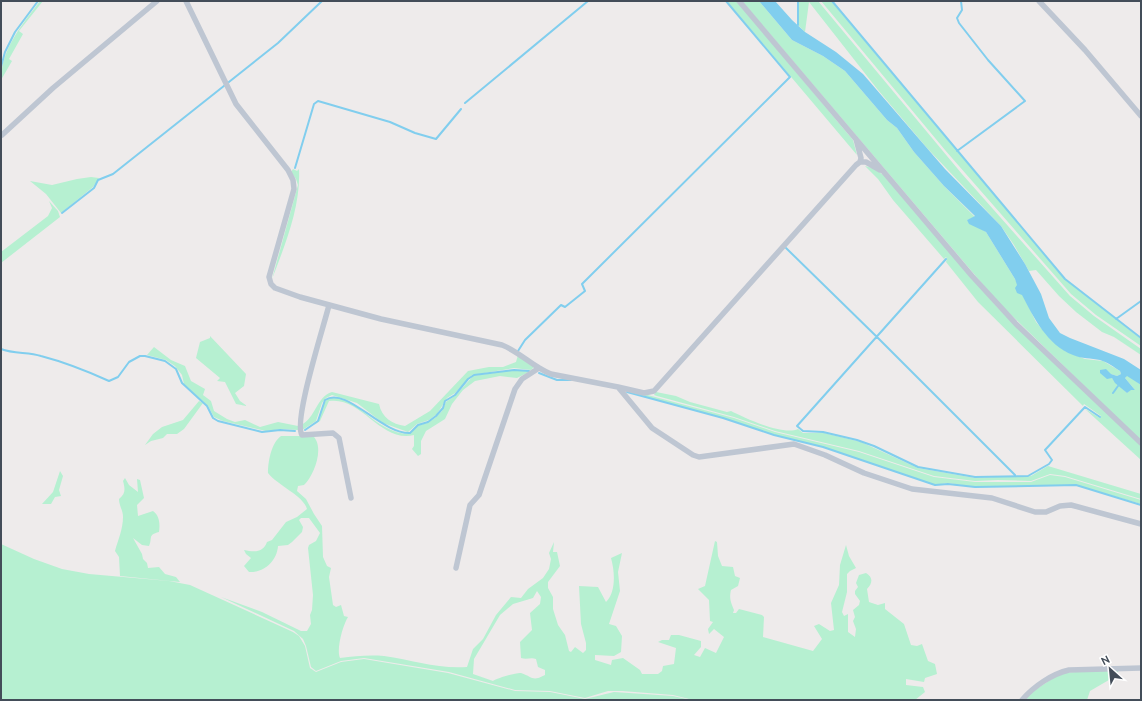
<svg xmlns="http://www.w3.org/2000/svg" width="1142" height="701" viewBox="0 0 1142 701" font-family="Ubuntu,sans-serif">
<rect width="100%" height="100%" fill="#eeebeb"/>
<path fill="#b6f0d1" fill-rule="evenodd" d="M 40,1 L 43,1 L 19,31 L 23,34 L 9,59 L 12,61 L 1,80 C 1,49 22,25 40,1 Z
M 727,1 L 737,1 L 853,140 L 857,155 Z
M 742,1 L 759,1 L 792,40 L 823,56 L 845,71 L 887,120 L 897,128 L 914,152 L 944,186 L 975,217 L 967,220 L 986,232 L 1015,279 L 1036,322 L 1051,340 L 1065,351 L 1085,359 L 1103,361 L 1120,371 L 1121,374 L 1117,376 L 1111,374 L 1112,378 L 1127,393 L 1131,389 L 1135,390 L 1125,378 L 1127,375 L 1141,385 L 1141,441 L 997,301 Z
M 799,1 L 818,1 L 962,174 L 1070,296 L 1094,316 L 1141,349 L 1141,355 L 1114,337 L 1102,332 L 1076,312 L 1059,296 L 1036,270 L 1029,271 L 1014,245 L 1001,226 L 927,148 L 878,90 L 809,2 L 805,32 L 798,25 Z
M 821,1 L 831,1 L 1065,279 L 1141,339 L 1141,346 L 1096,315 L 1071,294 L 945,150 Z
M 865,166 L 873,168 L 885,176 L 997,307 L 1141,446 L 1141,460 L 1085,409 L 1100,418 L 1101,416 L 1084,404 L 1083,406 L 978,302 L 946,262 L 947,259 L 946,257 L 944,259 L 893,200 L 878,179 Z
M 293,169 L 297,171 L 299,169 C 301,206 285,245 272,279 L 298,185 L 296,179 L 291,172 Z
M 91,177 L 99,178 L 93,187 L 61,213 L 46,194 L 30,181 L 52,185 L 77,179 Z
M 49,201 L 58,211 L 60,217 L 1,263 L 1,252 L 48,216 L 52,208 Z
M 210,336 L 246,374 L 244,386 L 235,393 L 240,401 L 247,406 L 236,404 L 225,382 L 217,381 L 220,378 L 196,358 L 200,342 L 210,338 Z
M 154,347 L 171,360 L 185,366 L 191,381 L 205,389 L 203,395 L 211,401 L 214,411 L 227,419 L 235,422 L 245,420 L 260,427 L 278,422 L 298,426 L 298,430 L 283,429 L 266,431 L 223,421 L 214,417 L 208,406 L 184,384 L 182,375 L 175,366 L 166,360 L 147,355 Z
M 518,355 L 534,367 L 531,370 L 514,368 L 472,375 L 455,393 L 447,398 L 437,414 L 429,420 L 417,424 L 408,432 L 383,423 L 357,403 L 332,395 L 326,398 L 322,403 L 316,421 L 304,429 L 301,429 L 301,425 C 316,418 316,397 332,392 L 379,404 C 382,418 392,424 405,426 L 430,411 L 468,371 L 489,367 L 503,367 L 516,362 Z
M 515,370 L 529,372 L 517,378 L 500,376 L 475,381 L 463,390 L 452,404 L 445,419 L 426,431 L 421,441 L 421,454 L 418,456 L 412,449 L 414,446 L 414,435 C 380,443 362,396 329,401 L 320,421 L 314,425 C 322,418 321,403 328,399 C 335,395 350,401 355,405 C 359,407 361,411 365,413 C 377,423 393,434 409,434 L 417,426 L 427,423 L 435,418 L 442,411 L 446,402 L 456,395 L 473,376 Z
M 627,392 L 644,394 L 734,418 L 775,432 L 859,452 L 934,477 L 975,482 L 1031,482 L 1050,475 L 1065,477 L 1141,500 L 1141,504 L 1076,485 L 975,487 L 948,483 L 935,485 L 823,447 L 774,435 L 723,418 Z
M 656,392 L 676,396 L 690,402 L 727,412 L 731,411 C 745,418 783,436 798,429 L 803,433 L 824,433 L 861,442 L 918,468 L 975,478 L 1014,476 L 1024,477 L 1031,476 L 1048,466 L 1141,494 L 1141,499 L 1065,476 L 1050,474 L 1031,481 L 998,480 L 975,481 L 934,476 L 859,451 L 775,431 L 734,417 L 657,396 L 654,395 Z
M 199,401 L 203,403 L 184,429 L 177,434 L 167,434 L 163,438 L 151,441 L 145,445 L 153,434 L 162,427 L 183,420 Z
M 281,436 L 313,436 C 325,447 314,476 304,485 L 298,486 L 297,491 L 306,499 L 314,514 L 322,526 L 323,557 L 327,566 L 331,568 L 329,577 L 333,605 L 336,607 L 341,605 L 344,616 L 348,617 C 343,625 336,649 340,658 C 355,656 369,655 384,656 C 413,660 437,669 467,667 L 473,649 L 483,639 L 496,615 L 511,597 L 521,598 L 528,589 L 543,578 L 549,569 L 551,559 L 549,553 L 554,542 L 553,552 L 557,552 L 560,566 L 548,582 L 548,588 L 553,597 L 553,609 L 558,625 L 565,635 L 569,651 L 571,652 L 575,647 L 583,653 L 586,650 L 586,643 L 581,624 L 579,586 L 598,587 L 606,602 C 616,592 615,572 611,558 L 622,553 L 618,572 L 620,591 L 609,624 L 616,626 L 622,636 L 621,652 L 614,656 L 595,655 L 595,660 L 611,665 L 612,660 L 623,658 L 640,670 L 642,674 L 658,674 L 662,671 L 663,666 L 674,664 L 676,648 L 658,642 L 662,640 L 669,640 L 671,635 L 679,635 L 701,641 L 701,647 L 694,655 L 700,657 L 705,648 L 716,653 L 724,637 L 714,629 L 709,634 L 708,629 L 713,622 L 710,621 L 709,600 L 698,589 L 705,586 L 715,541 L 717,542 L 718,556 L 722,566 L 733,567 L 735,576 L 740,578 L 738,586 L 731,590 C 729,599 731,602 734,610 L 733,613 L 736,613 L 739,609 L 762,615 L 764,617 L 763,637 L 813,651 L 822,639 L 814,626 L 819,624 L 830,631 L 834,630 L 831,603 L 839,585 L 840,565 L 846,545 L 849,556 L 856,568 L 850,571 L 847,574 L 847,592 L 842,612 L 844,616 L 848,614 L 848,632 L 855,637 L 856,629 L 853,621 L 855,617 L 853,610 L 859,605 L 860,601 L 855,594 L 855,591 L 858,587 L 856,583 L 859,575 L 866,573 C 873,577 873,583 867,589 L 869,602 L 878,605 L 885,603 L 885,609 L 904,624 L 911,645 L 917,646 L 922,644 L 928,661 L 935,664 L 937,674 L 925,678 L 924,682 L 906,679 L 906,685 L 923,687 L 925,692 L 915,700 L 693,700 L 673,695 L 622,691 L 608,691 L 585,698 L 550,691 L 515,690 L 449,672 L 364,658 L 341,661 L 316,671 L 311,667 L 306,646 L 303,639 L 294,631 L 221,597 L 262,612 L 301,631 L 307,631 L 311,624 L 310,615 L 312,610 L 313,595 L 308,548 L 309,545 L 316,541 L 320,533 L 309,518 L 301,518 L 299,520 L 303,527 L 302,532 L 292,542 L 288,545 L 278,546 C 277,561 264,573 249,572 L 244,566 L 251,558 L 246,554 L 244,550 C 254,552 263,553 267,542 L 272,540 L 286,522 L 297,517 L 307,509 C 304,496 277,485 268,473 C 268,462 271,443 281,436 ZM 537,591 L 541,597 L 540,604 L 530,613 L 532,630 L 520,642 L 521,658 C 527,660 531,657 536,659 L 538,667 L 545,670 L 545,675 C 532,682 533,677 521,673 C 518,672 497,678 493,681 L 473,674 L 474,659 L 500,615 L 513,604 L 533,598 Z
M 60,471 L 63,476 L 59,490 L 61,496 L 55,497 L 51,504 L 42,504 L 53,492 Z
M 125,478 L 129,485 L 138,492 L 137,479 L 140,480 L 144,498 L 137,505 L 138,516 L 153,511 C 160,516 160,525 159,532 C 147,535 153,538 149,546 L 142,545 L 133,538 L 142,554 L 143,559 L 147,563 L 148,568 L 159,567 L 165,574 L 176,577 L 180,582 L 120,576 L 119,557 L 115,551 C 118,540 123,529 123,517 C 123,510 119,506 119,499 C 126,494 125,488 123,481 Z
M 1,544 L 34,559 L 62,569 L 89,574 L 169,581 L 190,585 L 293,632 L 299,636 L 305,646 L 310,668 L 316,672 L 341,662 L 364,659 L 448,673 L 515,691 L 550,692 L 585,699 L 614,692 L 673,696 L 691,700 L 1,700 Z
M 1120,669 L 1114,677 L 1090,691 L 1087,700 L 1024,700 L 1029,694 L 1061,673 Z"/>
<path fill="#81ceee" d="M 759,1 L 775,1 L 792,20 L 805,32 L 836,52 L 863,74 L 945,169 L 1001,226 L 1025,264 L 1041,294 L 1049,318 L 1060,333 L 1070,338 L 1124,359 L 1141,370 L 1141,385 L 1127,376 L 1125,378 L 1135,390 L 1131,390 L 1127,393 L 1115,383 L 1112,378 L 1107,379 L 1100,373 L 1100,370 L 1106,369 L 1111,374 L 1117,376 L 1121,374 L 1120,371 C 1114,367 1107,362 1100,360 C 1091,358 1082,359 1073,355 C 1047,345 1034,318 1022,295 L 1017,293 L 1015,288 L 1017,285 L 1015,279 L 986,232 L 969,224 L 967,220 L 975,216 L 944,186 L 914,152 L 897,128 L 887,120 L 845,71 L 823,56 L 792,40 Z"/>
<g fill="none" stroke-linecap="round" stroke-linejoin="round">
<path stroke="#81ceee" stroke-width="2" d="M 832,1 L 1065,279 L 1141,338
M 798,25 L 798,1
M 1,67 L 5,52 L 15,32 L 38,1
M 465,103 L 588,1
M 957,151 L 1025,101 L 988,60 L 959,23 L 957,18 L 962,10 L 961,1
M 295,168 L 314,104 L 318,101 L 390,122 L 415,133 L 436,139 L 461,109
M 62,213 L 94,188 L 98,180 L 113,174 L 278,43 L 322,1
M 786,248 L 877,337 L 1015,475
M 946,259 L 797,426 L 803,431 L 823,432 L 857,440 L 874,446 L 918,467 L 975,477 L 1028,476 L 1049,464 L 1052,460 L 1045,450 L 1085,407 L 1100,417
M 1116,319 L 1141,301
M 1,349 C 14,354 28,352 41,356 C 64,362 87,371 109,381 L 118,377 L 129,362 L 140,356 L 145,356 L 165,361 L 176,369 L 182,383 L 207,406 L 213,418 L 218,421 L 262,432 L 280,430 L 295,431
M 518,351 L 525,340 L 561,305 L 565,307 L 585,291 L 582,284 L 790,77 L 726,1
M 539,373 L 557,380 L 571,380
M 627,392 L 723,418 L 774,435 L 823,447 L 935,485 L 948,484 L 975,487 L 1076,485 L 1141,505
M 1113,393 L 1118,386
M 305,430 L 318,421 L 325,400 C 347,386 381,434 410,433 L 418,425 L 428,422 L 436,416 L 443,408 L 445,401 L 455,395 L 468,379 L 474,375 L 514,370 L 529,371"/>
<path stroke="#bec6d2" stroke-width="5.5" d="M 186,1 L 236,104 L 288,170 L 293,180 L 294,189 L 269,277 L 271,284 L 275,288 L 300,297 L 381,319 L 502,345 C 520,352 533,367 551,374 L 618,387 L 652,428 L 693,455 L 699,457 L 794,444 L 825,455 L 864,473 L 912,489 L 992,498 L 1035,512 L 1046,512 L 1060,506 L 1071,505 L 1141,524
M 739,1 L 972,276 L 1016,324 L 1141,443
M 1039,1 L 1085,50 L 1141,116
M 2,135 L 53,88 L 157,1
M 856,139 L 861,158 L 860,162
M 329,305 C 324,326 293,421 302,435 L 333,433 L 339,438 L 351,498
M 618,387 L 644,393 L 654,391 L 856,165 L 860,162 L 866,162 L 880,170
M 456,568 L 470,505 L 479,495 L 515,389 L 522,379 L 539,368
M 1022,700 C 1034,686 1052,674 1069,670 L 1141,668"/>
</g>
<rect width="1142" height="701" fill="none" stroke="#434d59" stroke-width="4"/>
<g transform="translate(1110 669) rotate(333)" stroke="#ffffff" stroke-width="3" paint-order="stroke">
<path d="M0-3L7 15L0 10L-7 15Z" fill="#434d59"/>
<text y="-6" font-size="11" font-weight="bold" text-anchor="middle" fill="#434d59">N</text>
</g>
</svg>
